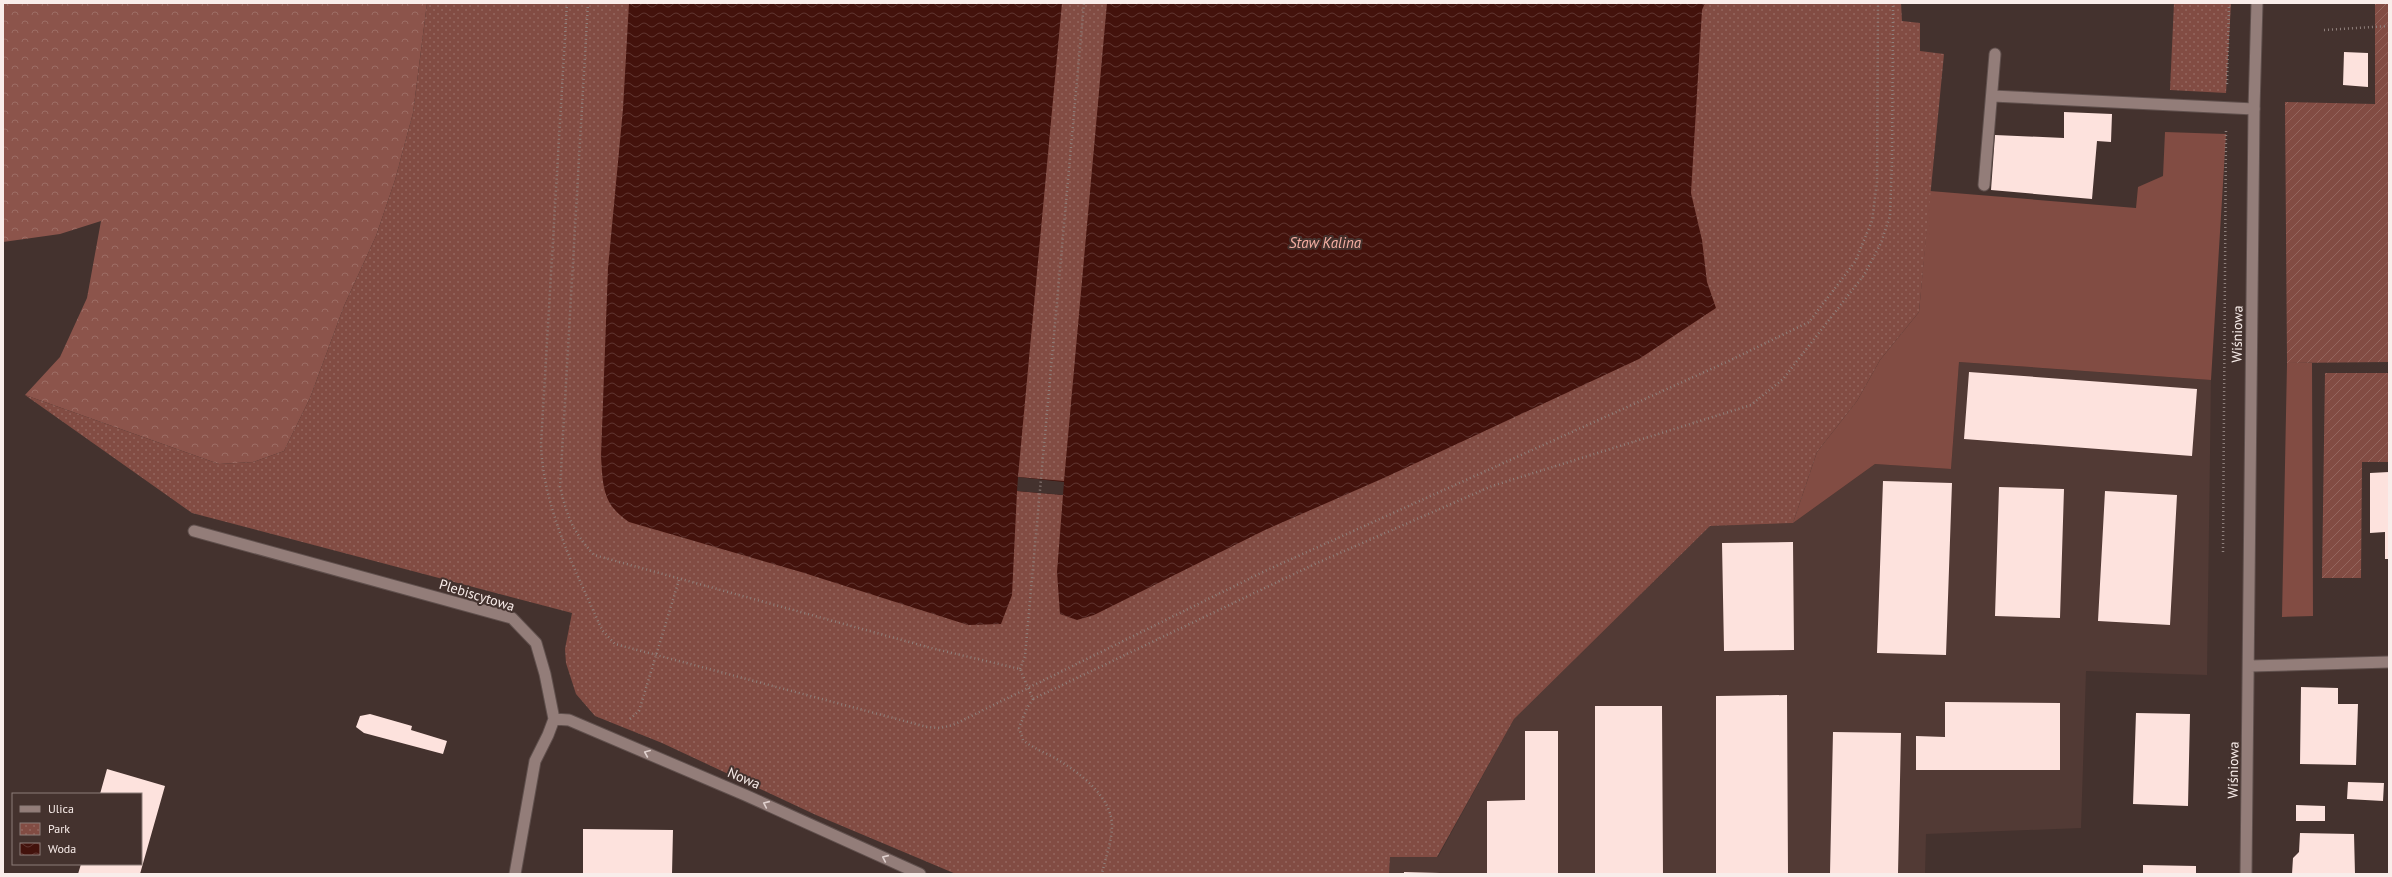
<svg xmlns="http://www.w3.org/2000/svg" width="2392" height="877" viewBox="0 0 2392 877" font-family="'PT Sans',sans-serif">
<defs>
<pattern id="forest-crowns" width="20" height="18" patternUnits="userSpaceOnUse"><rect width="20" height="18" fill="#8c544b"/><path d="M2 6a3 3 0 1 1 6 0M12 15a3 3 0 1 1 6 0" fill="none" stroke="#9d6d65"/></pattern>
<pattern id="park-dots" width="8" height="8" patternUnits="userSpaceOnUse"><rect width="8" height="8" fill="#824c43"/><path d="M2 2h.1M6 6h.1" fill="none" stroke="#94665e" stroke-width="1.8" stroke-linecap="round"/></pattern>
<pattern id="garden-furrows" width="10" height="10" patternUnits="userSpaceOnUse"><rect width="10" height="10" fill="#824c43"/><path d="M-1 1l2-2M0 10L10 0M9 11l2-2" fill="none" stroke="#94665e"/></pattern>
<pattern id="water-waves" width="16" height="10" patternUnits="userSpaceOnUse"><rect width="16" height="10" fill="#43120c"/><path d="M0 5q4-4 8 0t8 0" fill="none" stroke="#5f3530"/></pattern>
</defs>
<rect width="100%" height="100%" fill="#44322e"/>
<path fill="#523a35" d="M 1959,362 L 2211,380 L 2207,675 L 2086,671 L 2081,828 L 1926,834 L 1925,874 L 1389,874 L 1390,857 L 1438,857 L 1514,719 L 1710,526 L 1793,523 L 1875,464 L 1951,469 Z"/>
<path fill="#824c43" d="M 2165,132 L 2226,134 L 2211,380 L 1959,362 L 1951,469 L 1875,464 L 1793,523 L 1817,452 L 1857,401 L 1880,360 L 1919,312 L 1930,191 L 2136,208 L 2138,187 L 2163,176 Z
M 2287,363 L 2312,363 L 2313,616 L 2282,617 Z"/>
<path fill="url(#forest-crowns)" d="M 3,3 L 427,3 L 413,113 L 395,180 L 376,236 L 344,306 L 310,398 L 284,451 L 253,462 L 219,464 L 25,395 L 60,357 L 87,298 L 101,221 L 60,234 L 3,242 Z"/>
<path fill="url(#park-dots)" d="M 427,3 L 1901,3 L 1902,21 L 1920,23 L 1920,51 L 1944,54 L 1919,312 L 1880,360 L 1857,401 L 1817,452 L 1793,523 L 1710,526 L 1514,719 L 1437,857 L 1390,857 L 1389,874 L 956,874 L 816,815 L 662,743 L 595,716 L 576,694 L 566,663 L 565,649 L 572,613 L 192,513 L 25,395 L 219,464 L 253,462 L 284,451 L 310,398 L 344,306 L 376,236 L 395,180 L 413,113 Z
M 2174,3 L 2231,3 L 2226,93 L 2170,90 Z"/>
<path fill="url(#garden-furrows)" d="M 2375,3 L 2389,3 L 2389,362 L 2287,363 L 2285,102 L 2375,104 Z
M 2325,373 L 2389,373 L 2389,462 L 2362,462 L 2361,578 L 2322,578 Z"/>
<path fill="url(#water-waves)" d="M 629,3 L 1062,3 L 1018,477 L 1064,481 L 1107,3 L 1705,3 L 1702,10 L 1691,193 L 1702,240 L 1707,282 L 1716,308 L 1639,359 L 1386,477 L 1265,530 L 1094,615 L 1077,620 L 1060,614 L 1057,572 L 1063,495 L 1017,491 L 1012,595 L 1001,624 L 968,625 L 801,572 L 629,522 C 602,504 603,486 601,456 L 608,268 L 623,109 Z"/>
<path fill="#44322e" d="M 1018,477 L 1064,482 L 1063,495 L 1017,491 Z"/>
<path fill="#fde2dd" d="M 2344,52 L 2368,53 L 2368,87 L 2343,85 Z
M 2064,112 L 2112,114 L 2111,142 L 2097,141 L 2092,199 L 1991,190 L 1995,135 L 2064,138 Z
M 1969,372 L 2197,389 L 2192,456 L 1964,439 Z
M 2389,472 L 2389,559 L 2385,559 L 2385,532 L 2370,533 L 2370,473 Z
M 1883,481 L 1952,483 L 1946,655 L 1877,653 Z
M 1999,487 L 2064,489 L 2060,618 L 1995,616 Z
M 2105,491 L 2177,495 L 2170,625 L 2098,621 Z
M 1793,542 L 1794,650 L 1724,651 L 1722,543 Z
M 2301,687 L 2338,688 L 2338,704 L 2358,704 L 2356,765 L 2300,764 Z
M 1787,695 L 1788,874 L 1716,874 L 1716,696 Z
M 1945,702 L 2060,703 L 2060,770 L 1916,770 L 1916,736 L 1945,737 Z
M 1595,706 L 1662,706 L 1663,874 L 1595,874 Z
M 2136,713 L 2190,714 L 2188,806 L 2133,804 Z
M 370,714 L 412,726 L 411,730 L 447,741 L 443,754 L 364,733 L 356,727 L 360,716 Z
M 1525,731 L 1558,731 L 1558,874 L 1487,874 L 1487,801 L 1525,800 Z
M 1833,732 L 1901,733 L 1898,874 L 1830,874 Z
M 107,769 L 165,786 L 140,874 L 78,874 L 81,864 L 141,864 L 141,794 L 100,794 Z
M 2348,782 L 2384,783 L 2383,801 L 2347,799 Z
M 2296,805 L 2325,806 L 2325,821 L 2296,821 Z
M 583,829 L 673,830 L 672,874 L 583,874 Z
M 2300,833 L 2354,834 L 2355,874 L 2292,874 L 2293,858 L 2299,852 Z
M 2143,865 L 2196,866 L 2196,874 L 2143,874 Z
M 1404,872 L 1440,873 L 1440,874 L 1404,874 Z"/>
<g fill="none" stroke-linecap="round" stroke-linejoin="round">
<g stroke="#60504d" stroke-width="13">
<path id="service" d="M 1993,96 L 2254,109
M 1984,185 L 1995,54"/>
</g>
<g stroke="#60504d" stroke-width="13">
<path id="minor" d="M 194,531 L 512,618 L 536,643 L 545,674 L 554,719 L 548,735 L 535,761 L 515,874
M 2250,666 L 2389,662
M 554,719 L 569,720 L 745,795 L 920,874
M 2246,874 L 2254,109 L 2257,3"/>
</g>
<path stroke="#8f807c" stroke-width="2.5" stroke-dasharray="1 3" stroke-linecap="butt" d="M 567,3 L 541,444 C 543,509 576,571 602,630 L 615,644 L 927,727 L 940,728 L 953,725 L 1265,571 L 1731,360 L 1809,322 L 1855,262 L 1872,221 L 1877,182 L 1878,3
M 588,3 L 560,487 C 568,519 572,530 594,555 L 931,648 L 1020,669 L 1033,699 L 1317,563 L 1492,486 L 1751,405 L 1783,379 L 1864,275 L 1881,243 L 1890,216 L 1892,162 L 1893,3
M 2324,30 L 2389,26
M 2227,84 L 2229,3
M 2223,552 L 2226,131
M 1020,669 L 1025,656 L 1084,3
M 1033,699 L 1027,708 L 1019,728 L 1023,740 C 1035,750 1050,754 1063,763 C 1084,776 1112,799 1112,826 C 1112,841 1105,859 1102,874
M 630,719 L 639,711 L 679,580"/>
<use href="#service" stroke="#937d79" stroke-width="11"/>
<use href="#minor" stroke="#937d79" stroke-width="11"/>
</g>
<defs><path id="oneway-chevron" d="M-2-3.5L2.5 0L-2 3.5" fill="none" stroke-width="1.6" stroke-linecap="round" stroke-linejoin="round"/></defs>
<g stroke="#e0d1ce">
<use href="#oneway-chevron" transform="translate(647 753) rotate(-157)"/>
<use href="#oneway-chevron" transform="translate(766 804) rotate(-156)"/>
<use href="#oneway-chevron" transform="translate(885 858) rotate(-156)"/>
</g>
<g text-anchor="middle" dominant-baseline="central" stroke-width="4" stroke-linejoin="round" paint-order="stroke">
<g font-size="14" fill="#f9edea" stroke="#44322e">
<text transform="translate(2237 334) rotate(-89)">Wiśniowa</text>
<text transform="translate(477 595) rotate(17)">Plebiscytowa</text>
<text transform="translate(2233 770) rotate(-89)">Wiśniowa</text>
<text transform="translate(744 778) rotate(23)">Nowa</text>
</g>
<g font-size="15" font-style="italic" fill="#f6afa3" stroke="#44322e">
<text x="1325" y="242">Staw Kalina</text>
</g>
</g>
<rect width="2392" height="877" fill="none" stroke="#f9edea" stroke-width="8"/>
<rect x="12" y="793" width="130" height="72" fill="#44322e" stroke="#8c7d79"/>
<rect x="20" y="806" width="20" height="6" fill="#937d79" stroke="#8c7d79"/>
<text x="48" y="813" font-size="12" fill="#f9edea">Ulica</text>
<rect x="20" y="823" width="20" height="12" fill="url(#park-dots)" stroke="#8c7d79"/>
<text x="48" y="833" font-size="12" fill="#f9edea">Park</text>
<rect x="20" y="843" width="20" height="12" fill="url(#water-waves)" stroke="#8c7d79"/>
<text x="48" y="853" font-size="12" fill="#f9edea">Woda</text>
</svg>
